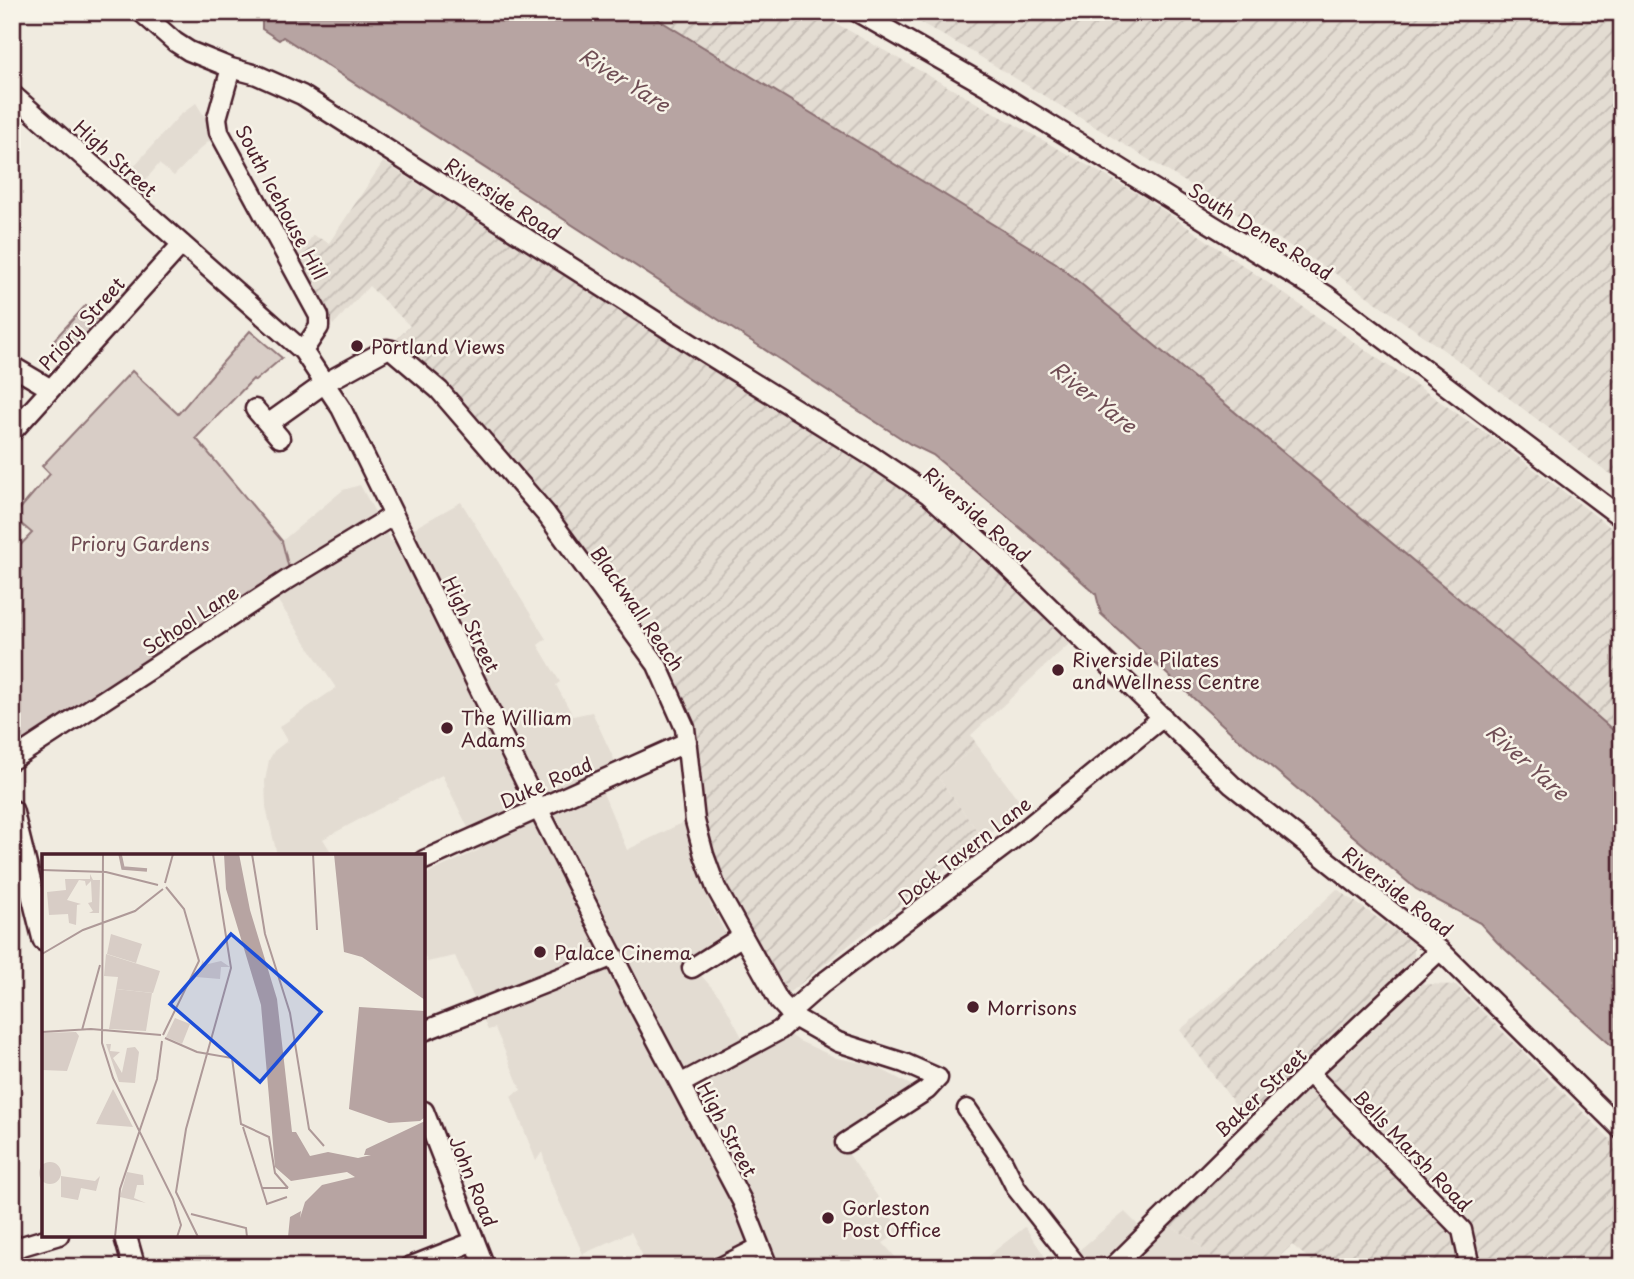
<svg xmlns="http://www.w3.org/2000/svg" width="1634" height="1279" viewBox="0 0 1634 1279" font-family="'Playpen Sans',sans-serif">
<defs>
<pattern id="industrial-furrows" width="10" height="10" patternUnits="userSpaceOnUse" patternTransform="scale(1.75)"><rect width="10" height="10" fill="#e3dcd2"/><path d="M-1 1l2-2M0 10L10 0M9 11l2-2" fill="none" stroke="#c4bcb4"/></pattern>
<pattern id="grass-dots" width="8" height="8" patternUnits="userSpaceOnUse" patternTransform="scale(1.75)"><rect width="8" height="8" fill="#d8cdc6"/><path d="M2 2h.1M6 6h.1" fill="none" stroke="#bbb0aa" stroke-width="1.8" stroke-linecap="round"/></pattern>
</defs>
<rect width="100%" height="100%" fill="#f0ebe0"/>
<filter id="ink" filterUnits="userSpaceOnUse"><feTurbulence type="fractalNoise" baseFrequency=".0143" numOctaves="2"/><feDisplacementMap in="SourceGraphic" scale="14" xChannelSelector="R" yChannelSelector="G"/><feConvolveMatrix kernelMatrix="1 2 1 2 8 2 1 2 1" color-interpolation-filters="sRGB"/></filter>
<g filter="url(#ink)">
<path fill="#e3dcd2" d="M 196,103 L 216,135 L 199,150 L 174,176 L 159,164 L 137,190 L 121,176 L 131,164 L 134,166 L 179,116 Z
M 360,485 L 391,541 L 461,502 L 546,639 L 538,645 L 560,682 L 556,685 L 573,716 L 592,712 L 619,770 L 598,781 L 627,850 L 688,820 L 693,858 L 711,906 L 732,945 L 699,973 L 721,998 L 744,1041 L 779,1027 L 799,1041 L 837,1058 L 873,1065 L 924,1092 L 844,1147 L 901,1231 L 883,1243 L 904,1267 L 648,1267 L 631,1232 L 583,1254 L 551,1183 L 542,1152 L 536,1161 L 511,1096 L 521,1090 L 495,1028 L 488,1030 L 455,956 L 427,962 L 424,954 L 424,875 L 479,850 L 442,775 L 323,839 L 333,855 L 277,855 L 266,807 L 265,781 L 269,760 L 274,751 L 287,741 L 279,727 L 336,688 L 276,598 L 271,584 L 289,569 L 282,541 L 343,490 Z
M 977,745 L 1024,807 L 983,839 L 938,777 Z
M 1125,1212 L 1136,1223 L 1146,1241 L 1165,1223 L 1194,1240 L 1223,1267 L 1055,1267 L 1078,1251 Z
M 1025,1227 L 1052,1267 L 974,1267 Z"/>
<path fill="url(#industrial-furrows)" d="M 647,12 L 816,12 L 1147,199 L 1497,441 L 1622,536 L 1622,738 L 1536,663 L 1056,263 Z
M 902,12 L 1622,12 L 1622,483 L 1466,366 L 1336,274 L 974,53 Z
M 383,162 L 899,485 L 954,531 L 1070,643 L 971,735 L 977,745 L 938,777 L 983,839 L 786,995 L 744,931 L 714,864 L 704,835 L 694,735 L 675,679 L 600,572 L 524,483 L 393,343 L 410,326 L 369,286 L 333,325 L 297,258 L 313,235 L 329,243 Z
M 1337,889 L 1414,944 L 1414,957 L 1406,966 L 1424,984 L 1456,985 L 1622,1151 L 1622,1267 L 1319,1267 L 1292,1245 L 1275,1261 L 1249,1267 L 1223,1267 L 1194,1240 L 1165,1223 L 1257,1134 L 1180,1030 L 1242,978 Z"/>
<path fill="url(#grass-dots)" stroke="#917678" stroke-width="2" d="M 86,305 L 96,313 L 99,324 L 70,356 L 53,341 Z"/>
<path fill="#d8cdc6" stroke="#917678" stroke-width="2" d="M 250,331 L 282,358 L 255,381 L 253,379 L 196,438 L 282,541 L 289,569 L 12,762 L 12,554 L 32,533 L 13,517 L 50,474 L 42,466 L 132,371 L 178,414 Z"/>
<path fill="#b7a4a2" stroke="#8b6f72" stroke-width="2" d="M 257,12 L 646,12 L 1056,263 L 1536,663 L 1622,738 L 1622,1055 L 1497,942 L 1480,923 L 1416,889 L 1235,736 L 1101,614 L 1096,594 L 1043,547 L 933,455 L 910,444 L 283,37 L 279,40 L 262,29 L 262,16 Z"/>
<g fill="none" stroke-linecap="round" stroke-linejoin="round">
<g stroke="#4a1f2b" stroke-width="23">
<path id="minor" d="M 141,12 L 175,42 L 189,51 L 231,68 L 257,75 L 302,95 L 701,350 L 873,457 L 928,494 L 999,558 L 1232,785 L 1440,950 L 1622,1130
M 857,12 L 987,86 L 1326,295 L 1622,518
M 231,68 L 217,118 L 219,132 L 319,316 L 319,327 L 303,351
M 12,94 L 303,351 L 341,408 L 538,808 L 637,1003 L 742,1201 L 768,1267
M 12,366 L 51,389
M 255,409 L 280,438
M 269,423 L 325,383 L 387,349 L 392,350 L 439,390 L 546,514 L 657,665 L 685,728 L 695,821 L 704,855 L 716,888 L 779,1001 L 794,1017 L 838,1042 L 904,1063 L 938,1078 L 927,1090 L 845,1143
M 12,432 L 182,244
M 12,760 L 287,580 L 394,515
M 424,860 L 687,742
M 692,968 L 741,937
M 789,1013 L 823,983 L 1011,841 L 1163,717
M 424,1031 L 614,956
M 1309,1073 L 1462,1230 L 1470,1267
M 680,1084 L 780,1030 L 794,1017
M 967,1109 L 1003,1162 L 1016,1188 L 1078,1267
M 424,1111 L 485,1267
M 12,1249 L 59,1235
M 409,1267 L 475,1241
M 721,1267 L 760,1247
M 1113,1267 L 1309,1073 L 1440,950"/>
</g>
<g stroke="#4a1f2b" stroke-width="26">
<path id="major" d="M 12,811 L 44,940
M 125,1235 L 134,1267"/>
</g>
<use href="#minor" stroke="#f7f3e8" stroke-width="18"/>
<use href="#major" stroke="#f7f3e8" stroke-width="21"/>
</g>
</g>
<g fill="#4a1f2b" stroke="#f7f3e8" stroke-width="2.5">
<circle cx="357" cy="346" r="7"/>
<circle cx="1058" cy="670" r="7"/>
<circle cx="447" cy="728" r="7"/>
<circle cx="540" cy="952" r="7"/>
<circle cx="973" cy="1007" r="7"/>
<circle cx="828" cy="1218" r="7"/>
</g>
<g text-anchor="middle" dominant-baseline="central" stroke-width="5" stroke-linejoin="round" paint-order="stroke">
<g font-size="19" fill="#4a1f2b" stroke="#f7f3e8">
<text transform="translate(116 158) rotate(42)">High Street</text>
<text transform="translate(503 198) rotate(33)">Riverside Road</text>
<text transform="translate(282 202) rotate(62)">South Icehouse Hill</text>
<text transform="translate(1261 231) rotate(32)">South Denes Road</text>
<text transform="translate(81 323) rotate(-48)">Priory Street</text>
<text transform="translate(977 514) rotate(41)">Riverside Road</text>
<text transform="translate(638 608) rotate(55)">Blackwall Reach</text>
<text transform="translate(190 619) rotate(-33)">School Lane</text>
<text transform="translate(472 624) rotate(64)">High Street</text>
<text transform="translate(546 782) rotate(-24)">Duke Road</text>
<text transform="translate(964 850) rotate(-38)">Dock Tavern Lane</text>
<text transform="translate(1398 891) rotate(38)">Riverside Road</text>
<text transform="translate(1260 1092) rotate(-44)">Baker Street</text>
<text transform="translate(728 1129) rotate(62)">High Street</text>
<text transform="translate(1413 1150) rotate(46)">Bells Marsh Road</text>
<text transform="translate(474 1181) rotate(68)">John Road</text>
</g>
<g font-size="19" fill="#4a1f2b" stroke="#f7f3e8" text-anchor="start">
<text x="371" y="346">Portland Views</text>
<text x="1072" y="659">Riverside Pilates<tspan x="1072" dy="22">and Wellness Centre</tspan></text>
<text x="461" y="717">The William<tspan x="461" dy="22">Adams</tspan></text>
<text x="554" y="952">Palace Cinema</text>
<text x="987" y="1007">Morrisons</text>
<text x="842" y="1207">Gorleston<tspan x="842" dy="22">Post Office</tspan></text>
</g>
<g font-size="19" fill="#6e4a52" stroke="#f7f3e8">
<text x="140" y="543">Priory Gardens</text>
</g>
<g font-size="21" font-style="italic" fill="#704e55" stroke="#f7f3e8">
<text transform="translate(625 79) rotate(32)">River Yare</text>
<text transform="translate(1094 396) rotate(38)">River Yare</text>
<text transform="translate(1528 761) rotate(42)">River Yare</text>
</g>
</g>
<g transform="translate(42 854)">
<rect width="383" height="383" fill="#f0ebe0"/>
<path d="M 48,20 L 51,26 L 58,26 L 57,59 L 47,59 L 51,57 L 46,49 L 50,48 L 49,27 L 44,32 L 43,27 L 37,26 L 25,46 L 39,50 L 35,51 L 34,71 L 27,69 L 26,60 L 7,61 L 5,38 L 24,36 L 23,25 L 48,25 ZM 64,100 L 118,117 L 111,139 L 74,135 L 76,123 L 62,122 ZM 64,190 L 69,190 L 68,197 L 78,198 L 71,204 L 80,219 L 85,194 L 93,193 L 97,198 L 93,229 L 77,228 ZM 85,318 L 101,321 L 102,331 L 95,331 L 92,344 L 104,349 L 78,343 Z" fill="#d8cdc6"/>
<path d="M 133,164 L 148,170 L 140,190 L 124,183 ZM 34,178 L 37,182 L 25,217 L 0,216 L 0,179 Z" fill="#d8cdc6"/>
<path d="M 69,80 L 100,90 L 94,109 L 65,100 ZM 161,106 L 162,111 L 179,107 L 188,113 L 179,113 L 178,125 L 154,123 ZM 74,135 L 110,139 L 104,177 L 67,175 ZM 71,235 L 82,256 L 91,273 L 54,270 ZM-3 319a11 11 0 1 1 22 0a11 11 0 1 1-22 0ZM 19,322 L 53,327 L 58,322 L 54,337 L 39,334 L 36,346 L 19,343 Z" fill="#d8cdc6"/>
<path d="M 182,0 L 197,0 L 208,56 L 235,145 L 250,278 L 254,278 L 268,302 L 286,298 L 316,304 L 329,301 L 322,301 L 324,295 L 383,267 L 383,383 L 246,383 L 248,363 L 259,357 L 258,364 L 263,348 L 280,331 L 313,323 L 305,318 L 249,327 L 233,313 L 219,151 L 184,35 ZM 292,0 L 383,0 L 383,146 L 320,103 L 302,98 ZM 317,153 L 383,157 L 383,263 L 378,267 L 347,269 L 307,255 Z" fill="#b7a4a2"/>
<path fill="none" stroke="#b7a4a2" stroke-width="3.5" d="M 78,0 L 81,14 L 105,16"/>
<path fill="none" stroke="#ae9998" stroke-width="2" d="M 61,0 L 60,189 L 71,224 L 131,345 L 139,371 L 135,383M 210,0 L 223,80M 271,0 L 275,76M 0,16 L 64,18 L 116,31M 123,29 L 131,0M 223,80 L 248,159 L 267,275 L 282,292M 0,100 L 41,76 L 93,57 L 121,35M 40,176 L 58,111M 0,178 L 49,175 L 119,181M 121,181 L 157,107 L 142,55 L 124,33M 123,184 L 155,198 L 190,204 L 199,270 L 227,283 L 233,319 L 246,334M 201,273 L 225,350 L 245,343M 220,334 L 246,334M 149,360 L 204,374 L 205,383M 73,383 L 78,335 L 115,225 L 120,187M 156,383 L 134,338 L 144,275 L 189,114 L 171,0"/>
<path fill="#1d4ed8" fill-opacity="0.15" stroke="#1d4ed8" stroke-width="3.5" d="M 189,80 L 279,158 L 218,228 L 128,150 Z"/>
<rect width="383" height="383" fill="none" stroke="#4a1f2b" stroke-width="3.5"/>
</g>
<rect width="1634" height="1279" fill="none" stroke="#f7f3e8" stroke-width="42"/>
<rect x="21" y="21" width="1592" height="1237" fill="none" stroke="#4a1f2b" stroke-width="2.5" filter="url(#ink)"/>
</svg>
